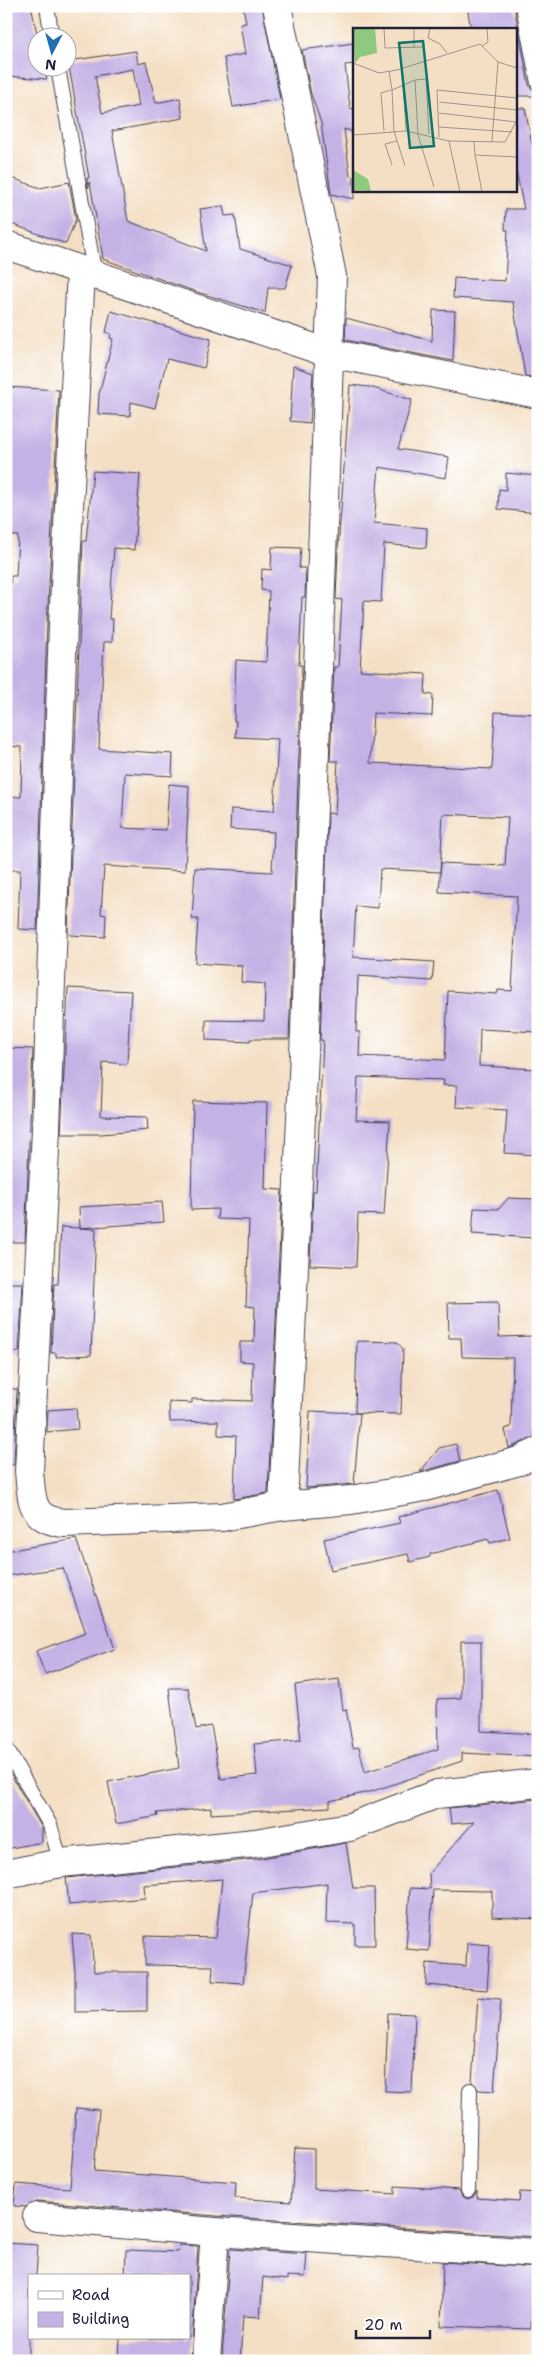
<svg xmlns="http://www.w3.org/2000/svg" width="544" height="2367" viewBox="0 0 544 2367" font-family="'Shantell Sans',sans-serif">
<rect width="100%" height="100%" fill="#fff"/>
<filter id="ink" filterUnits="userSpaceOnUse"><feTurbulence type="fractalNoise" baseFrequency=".02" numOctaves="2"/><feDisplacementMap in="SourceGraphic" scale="10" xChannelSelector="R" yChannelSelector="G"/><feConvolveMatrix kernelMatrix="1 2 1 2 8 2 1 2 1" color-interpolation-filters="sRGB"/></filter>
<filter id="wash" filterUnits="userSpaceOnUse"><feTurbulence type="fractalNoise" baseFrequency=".0096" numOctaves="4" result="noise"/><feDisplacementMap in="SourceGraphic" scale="20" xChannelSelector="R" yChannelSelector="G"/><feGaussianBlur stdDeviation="1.12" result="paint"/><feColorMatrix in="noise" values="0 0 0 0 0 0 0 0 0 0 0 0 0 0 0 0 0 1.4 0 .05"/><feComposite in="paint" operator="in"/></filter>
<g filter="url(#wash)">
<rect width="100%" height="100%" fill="#f4dfc4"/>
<g id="blocks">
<path fill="#c4b1e5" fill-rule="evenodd" d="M 6,6 L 31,6 L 38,38 L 38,68 L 44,68 L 47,79 L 6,76 Z
M 243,6 L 262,6 L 280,99 L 233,107 L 224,58 L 245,54 L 240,24 L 246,23 Z
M 467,6 L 514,6 L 529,85 L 532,89 L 538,92 L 538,96 L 515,96 L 515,29 L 471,29 Z
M 354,43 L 354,64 L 345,65 L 350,108 L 354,109 L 354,132 L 344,129 L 350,176 L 354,177 L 354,199 L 331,194 L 321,123 L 311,94 L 302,50 Z
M 136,51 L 138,64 L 146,62 L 156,103 L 180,98 L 183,118 L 112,131 L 128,221 L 206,251 L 200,209 L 223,206 L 225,216 L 235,215 L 240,249 L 292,265 L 285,288 L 268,288 L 265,313 L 191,290 L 103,259 L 90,182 L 88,188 L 87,178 L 89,178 L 68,61 ZM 133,69 L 139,106 L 102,113 L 95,76 Z
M 515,108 L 525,108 L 538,176 L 538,378 L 525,376 L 513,302 L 453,298 L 454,278 L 505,281 L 508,230 L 505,230 L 506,209 L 524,209 L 515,166 Z
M 6,176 L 40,188 L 69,182 L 76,219 L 66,244 L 6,222 Z
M 433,310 L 455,311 L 453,361 L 345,340 L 346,318 L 432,341 Z
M 111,311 L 211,339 L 204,368 L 167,359 L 155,408 L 131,402 L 130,416 L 98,414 L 99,394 L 113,339 L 110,338 L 111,334 L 106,332 Z
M 293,366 L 313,373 L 310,423 L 290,421 Z
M 350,385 L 370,387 L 412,400 L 398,449 L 449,457 L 446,478 L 379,467 L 374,523 L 427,528 L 426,548 L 384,544 L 381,602 L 364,601 L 360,670 L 426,674 L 425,694 L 433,695 L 432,716 L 373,713 L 370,763 L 492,769 L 495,712 L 538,714 L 538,1032 L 480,1029 L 479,1066 L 538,1069 L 538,1155 L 504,1153 L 507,1110 L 456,1107 L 457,1086 L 443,1085 L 444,1080 L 358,1077 L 356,1120 L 390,1121 L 384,1215 L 358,1214 L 356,1267 L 310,1265 L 313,1191 L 316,1191 L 323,1040 L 320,1040 L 328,813 L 335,814 L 338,761 L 330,761 L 334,667 L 338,667 L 342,600 L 336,599 L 338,550 ZM 443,814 L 508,817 L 505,866 L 441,863 L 439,892 L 517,896 L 512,991 L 498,990 L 497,994 L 448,991 L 445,1060 L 359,1056 L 360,1032 L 356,1032 L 358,976 L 432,981 L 434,962 L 353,957 L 356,906 L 378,908 L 380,869 L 440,872 Z
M 6,387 L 59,390 L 47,624 L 37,930 L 18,929 L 20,870 L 6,870 L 6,796 L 21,797 L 22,747 L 6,746 L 6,666 L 10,588 L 11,576 L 16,576 L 18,536 L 6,535 Z
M 93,471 L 140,474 L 134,550 L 114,548 L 109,619 L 113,619 L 112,642 L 104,642 L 99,749 L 173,754 L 172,776 L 125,773 L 122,828 L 166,830 L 169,784 L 189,786 L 185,871 L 104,866 L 101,914 L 106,915 L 105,937 L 70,935 L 68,931 L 83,541 L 86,541 Z
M 506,473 L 538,476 L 538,513 L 498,509 L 499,489 L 506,490 Z
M 272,547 L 301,548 L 299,568 L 306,568 L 305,597 L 302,597 L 299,665 L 302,665 L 289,1039 L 250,1039 L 250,1042 L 206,1040 L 206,1020 L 264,1021 L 265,984 L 241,982 L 242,966 L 195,963 L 198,919 L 192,919 L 195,868 L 272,872 L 274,832 L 230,829 L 231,809 L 274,811 L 278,739 L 235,737 L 236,721 L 234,721 L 236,660 L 266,662 L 269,591 L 261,590 L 262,569 L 271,570 Z
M 68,988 L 131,991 L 127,1064 L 103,1062 L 101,1116 L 147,1117 L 148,1130 L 101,1134 L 61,1134 Z
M 6,1048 L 33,1049 L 25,1242 L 10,1242 L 10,1237 L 6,1237 Z
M 193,1101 L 267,1103 L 265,1189 L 282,1190 L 268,1493 L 234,1499 L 236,1436 L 218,1435 L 218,1421 L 170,1422 L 169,1402 L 192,1403 L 192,1399 L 252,1401 L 253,1362 L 240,1361 L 240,1342 L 254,1342 L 255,1307 L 246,1306 L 249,1220 L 217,1219 L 218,1209 L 191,1210 Z
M 508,1198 L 536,1199 L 534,1238 L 472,1234 L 474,1208 L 499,1209 Z
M 162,1202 L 164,1222 L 80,1228 L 79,1207 Z
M 61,1227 L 96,1229 L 91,1355 L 56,1357 L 56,1353 L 51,1353 L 54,1284 L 58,1284 Z
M 6,1283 L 23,1283 L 19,1352 L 6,1352 Z
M 498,1302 L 499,1337 L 533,1336 L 536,1345 L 534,1437 L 509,1448 L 505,1429 L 511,1427 L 513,1358 L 462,1357 L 461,1338 L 449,1338 L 448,1303 Z
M 357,1341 L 397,1342 L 403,1349 L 401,1414 L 355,1413 Z
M 6,1389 L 17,1389 L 14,1465 L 6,1465 Z
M 76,1408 L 78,1429 L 47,1432 L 48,1410 Z
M 310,1411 L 360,1413 L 354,1484 L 306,1488 Z
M 456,1444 L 460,1461 L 420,1472 L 439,1448 Z
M 498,1490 L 510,1538 L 490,1543 L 488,1539 L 430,1554 L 430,1557 L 410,1562 L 408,1554 L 331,1570 L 324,1539 L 400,1523 L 398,1517 Z
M 76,1539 L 115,1649 L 45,1674 L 36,1651 L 86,1633 L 63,1568 L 6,1576 L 6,1551 Z
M 461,1641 L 481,1641 L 481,1731 L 538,1734 L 538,1757 L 462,1753 L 462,1761 L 373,1791 L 330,1801 L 330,1807 L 211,1814 L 211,1808 L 157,1813 L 158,1816 L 116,1824 L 108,1782 L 179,1768 L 169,1688 L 188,1688 L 196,1729 L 211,1726 L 221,1779 L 257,1775 L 254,1744 L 301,1740 L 295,1685 L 339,1679 L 343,1710 L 346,1709 L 353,1748 L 359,1747 L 365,1772 L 438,1749 L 437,1699 L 461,1698 Z
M 6,1766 L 42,1828 L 42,1842 L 6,1849 Z
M 538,1799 L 538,1919 L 492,1917 L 492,1891 L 433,1890 L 429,1951 L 406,1949 L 410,1888 L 430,1889 L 429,1873 L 474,1822 L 451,1824 L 449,1808 Z
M 346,1843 L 353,1888 L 374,1888 L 375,1945 L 355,1945 L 355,1924 L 326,1923 L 327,1883 L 253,1893 L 243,1983 L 212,1981 L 213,1966 L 145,1965 L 145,1936 L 216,1938 L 222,1879 L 144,1885 L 145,1898 L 69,1905 L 66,1878 L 257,1859 Z
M 72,1934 L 91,1935 L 94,1972 L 147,1972 L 147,2011 L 75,2012 L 75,1972 Z
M 467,1943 L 490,1945 L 487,1990 L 426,1985 L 427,1963 L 466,1966 Z
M 478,1997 L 501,1999 L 494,2091 L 479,2090 L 472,2082 Z
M 388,2013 L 415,2014 L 412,2092 L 385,2091 Z
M 76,2108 L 99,2110 L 94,2171 L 236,2182 L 235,2198 L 291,2202 L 295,2148 L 314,2149 L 314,2189 L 395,2194 L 395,2186 L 459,2190 L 461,2195 L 467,2199 L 473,2197 L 477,2191 L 477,2198 L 519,2201 L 520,2192 L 538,2193 L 538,2237 L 216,2216 L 38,2201 L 26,2207 L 14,2206 L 16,2184 L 70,2188 Z
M 6,2243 L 38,2245 L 36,2276 L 29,2276 L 29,2356 L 6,2355 Z
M 179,2245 L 198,2246 L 191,2361 L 119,2361 L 120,2338 L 189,2338 L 189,2276 L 125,2276 L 126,2250 L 178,2252 Z
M 230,2249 L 307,2254 L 305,2277 L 287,2276 L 287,2280 L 263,2277 L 260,2317 L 243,2316 L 240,2361 L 222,2361 Z
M 443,2262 L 538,2268 L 538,2305 L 532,2305 L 531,2329 L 441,2326 Z"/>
</g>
</g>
<g filter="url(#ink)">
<use href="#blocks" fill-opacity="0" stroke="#423e50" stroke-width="1"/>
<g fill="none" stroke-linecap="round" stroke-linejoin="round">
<g stroke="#423e50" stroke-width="16">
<path id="service" d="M 47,6 L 52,38
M 523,6 L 538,83
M 58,68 L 95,276
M 6,1748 L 50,1825 L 61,1863
M 468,2190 L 470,2090"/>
</g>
<g stroke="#423e50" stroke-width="30">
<path id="minor" d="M 277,6 L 332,276 L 305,1032 L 283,1506 L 351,1500 L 425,1487 L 519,1461 L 538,1452
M 6,245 L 329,353 L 538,394
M 81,271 L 63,625 L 46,1130 L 29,1471 C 32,1501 30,1519 64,1523 L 222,1517 L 283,1506
M 37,2217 L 215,2232 L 538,2253
M 206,2361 L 215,2232"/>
</g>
<g stroke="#423e50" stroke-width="30">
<path id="tertiary" d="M 6,1874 L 61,1863 L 255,1843 L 350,1827 L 437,1794 L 538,1783"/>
</g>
<use href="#service" stroke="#fff" stroke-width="14"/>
<use href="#minor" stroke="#fff" stroke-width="28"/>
<use href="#tertiary" stroke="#fff" stroke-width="28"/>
</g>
</g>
<g transform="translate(353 28)">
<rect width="164" height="164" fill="#f4dfc4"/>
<path d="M 0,0 L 22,0 L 24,25 L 7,29 L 2,35 ZM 0,142 L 15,151 L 18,163 L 0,162 Z" fill="#8fc97d"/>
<path fill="none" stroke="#a0938d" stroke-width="1" d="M 31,0 L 32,20 L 69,19M 61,0 L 61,20M 77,0 L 75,10 L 87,16 L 94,25M 129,18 L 135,14 L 134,0M 0,35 L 26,45 L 44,42 L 127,16 L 145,34 L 164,40M 36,43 L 39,62M 62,52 L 73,51 L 76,106M 50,56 L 53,103M 86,74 L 164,82M 86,85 L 163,94M 86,99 L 159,104M 31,103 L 28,65 L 38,62M 0,107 L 53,103 L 96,113 L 152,114 L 164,92M 86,109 L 84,62 L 164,70M 96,113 L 107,164M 121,113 L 122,127 L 164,129M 139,113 L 145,34M 122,127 L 129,164M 39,137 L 32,116 L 44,113M 52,138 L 41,103 L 39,62 L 62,52 L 65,107 L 81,159M 0,163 L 18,164"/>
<path fill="#0f766e" fill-opacity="0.15" stroke="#0f766e" stroke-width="2.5" d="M 70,13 L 81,118 L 57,120 L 46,15 Z"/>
<rect width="164" height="164" fill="none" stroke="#22223b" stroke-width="2.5"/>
</g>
<rect width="544" height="2367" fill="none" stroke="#fff" stroke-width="25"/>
<rect x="28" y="2274" width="162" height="65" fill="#ffffff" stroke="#a7a7b1"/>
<rect x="38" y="2291" width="25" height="8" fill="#ffffff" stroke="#a7a7b1"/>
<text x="72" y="2300" font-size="15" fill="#22223b">Road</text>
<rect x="38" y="2312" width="25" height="15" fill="#c4b1e5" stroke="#a7a7b1"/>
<text x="72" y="2324" font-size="15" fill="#22223b">Building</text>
<g transform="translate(52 52) rotate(186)"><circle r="24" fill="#ffffff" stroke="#a7a7b1"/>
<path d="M0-4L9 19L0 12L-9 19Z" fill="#1f6fb2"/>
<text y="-8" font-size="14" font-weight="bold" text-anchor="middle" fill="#22223b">N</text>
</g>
<path d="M356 2330v8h74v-8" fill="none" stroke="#22223b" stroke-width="2.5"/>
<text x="364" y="2330" font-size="15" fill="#22223b" stroke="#ffffff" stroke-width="4" paint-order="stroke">20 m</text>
</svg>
